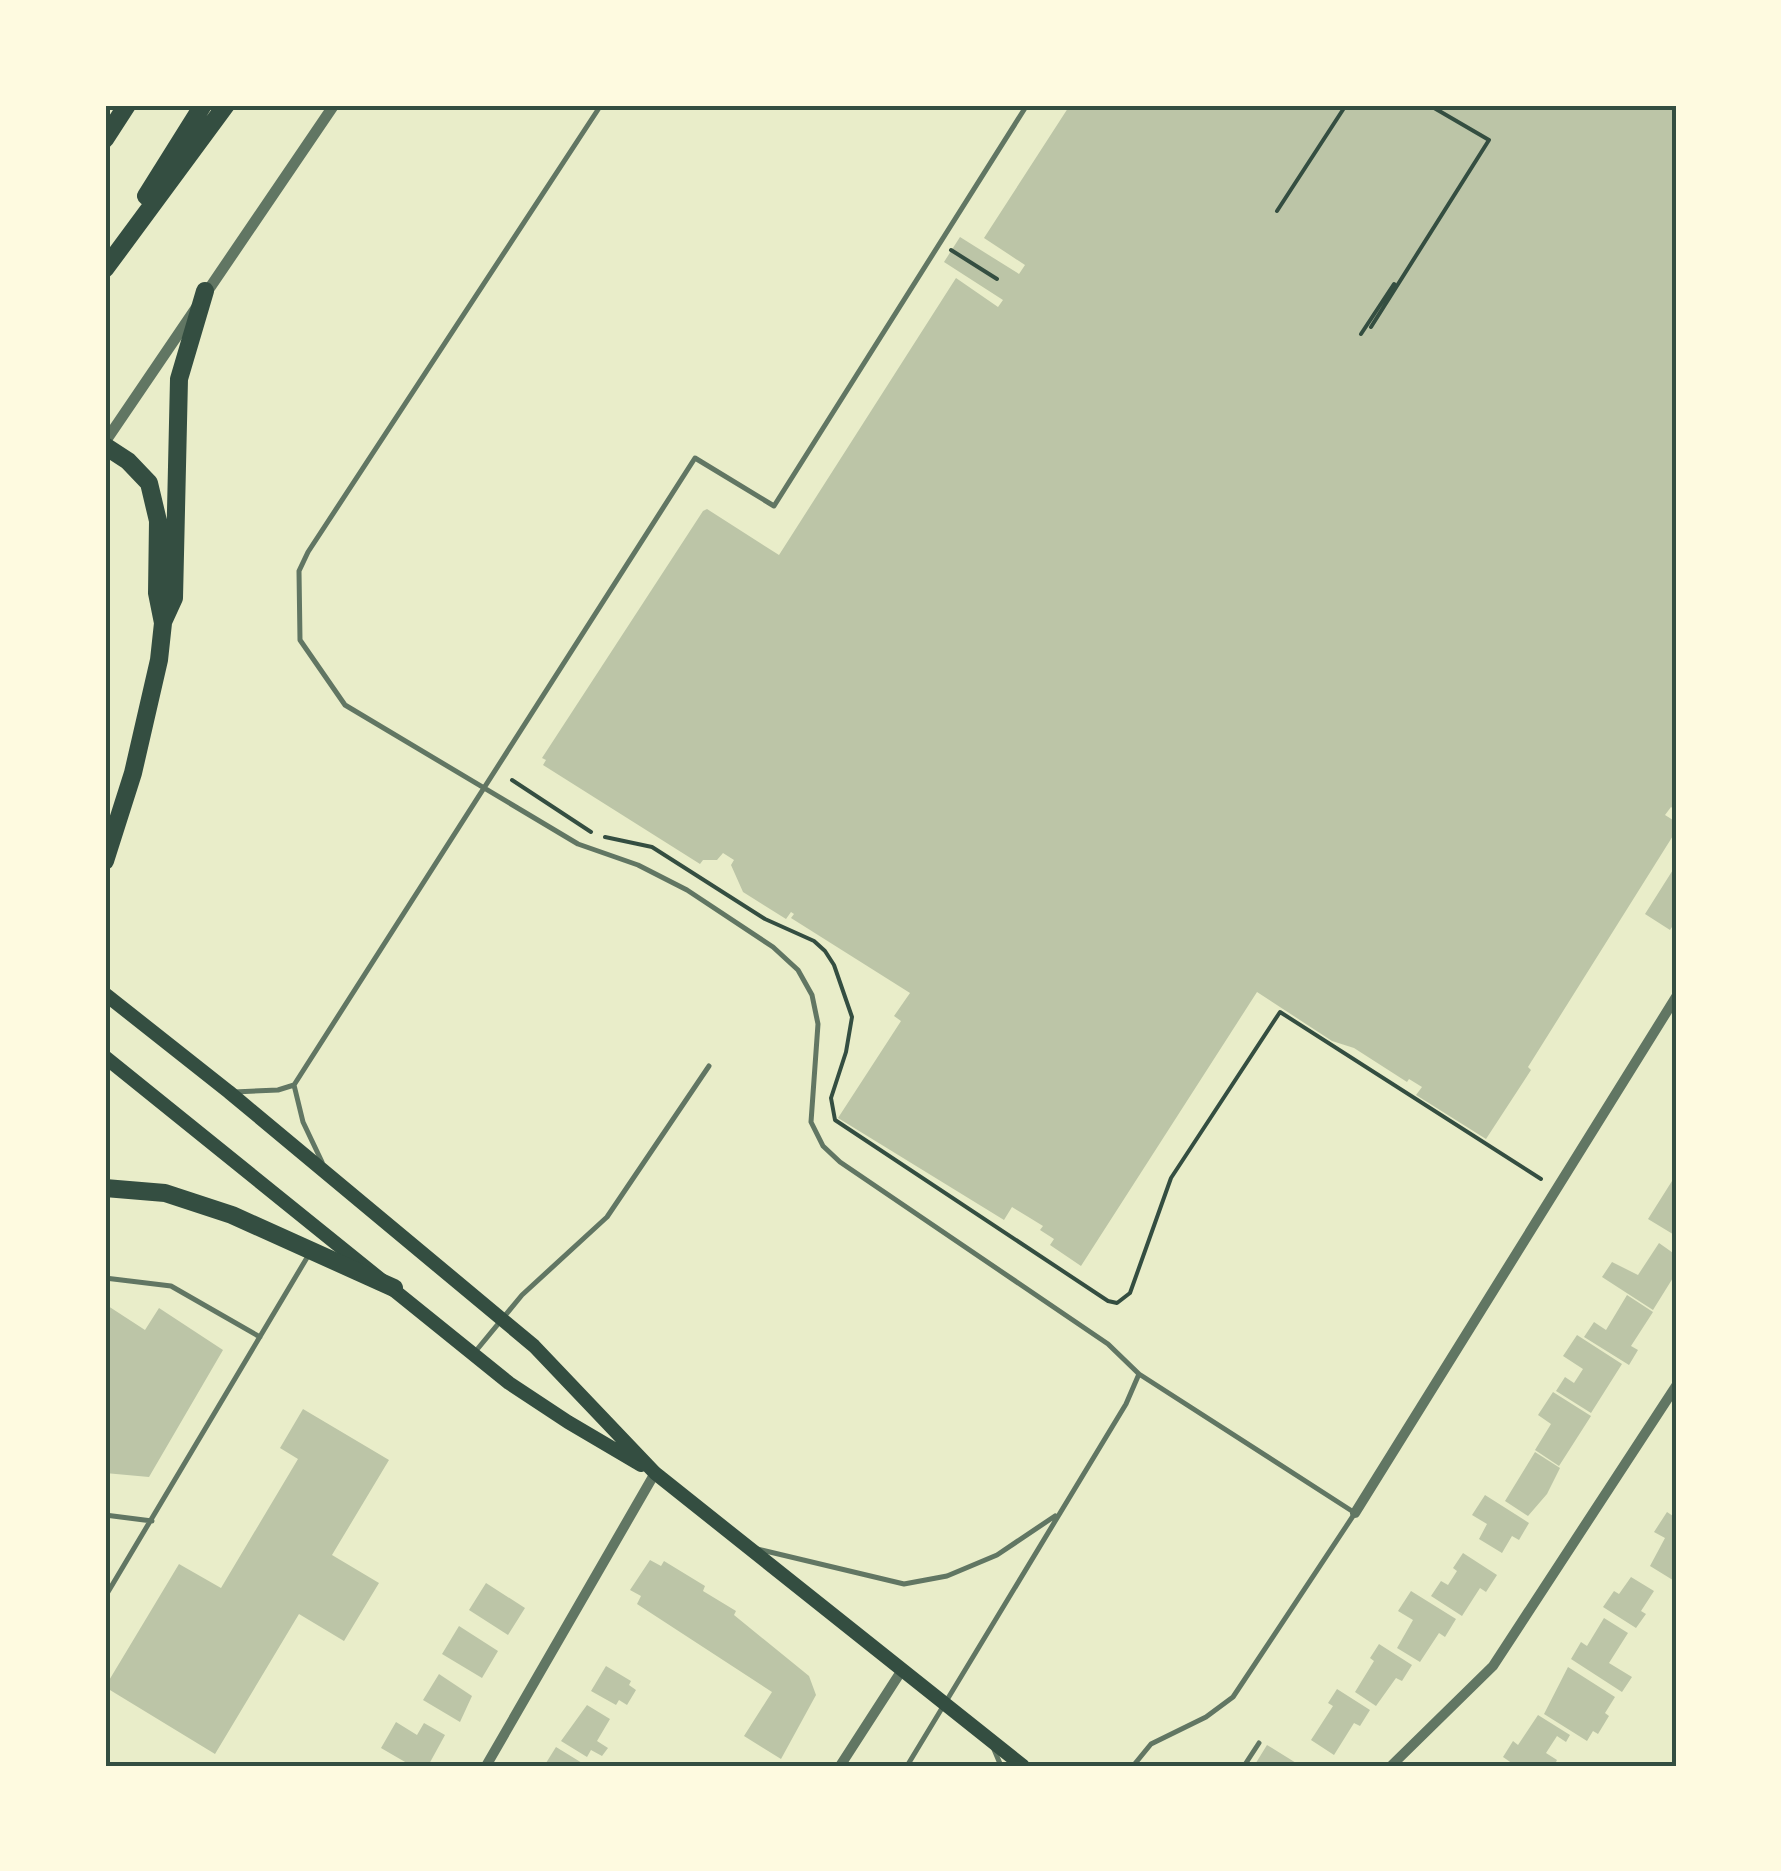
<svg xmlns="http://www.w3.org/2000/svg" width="1781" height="1871" viewBox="0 0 1781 1871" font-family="Inter,sans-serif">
<rect width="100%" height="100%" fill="#e9edc9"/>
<path fill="#bcc5a7" d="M 1070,105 L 1676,105 L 1676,811 L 1671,807 L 1665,815 L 1676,822 L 1676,831 L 1528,1067 L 1531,1070 L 1486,1139 L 1416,1095 L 1422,1087 L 1409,1079 L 1407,1082 L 1354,1048 L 1332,1041 L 1257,992 L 1081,1266 L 1050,1245 L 1054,1239 L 1040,1230 L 1043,1226 L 1030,1218 L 1012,1207 L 1004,1220 L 838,1118 L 901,1021 L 894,1016 L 910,993 L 791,918 L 794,914 L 791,912 L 786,919 L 743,892 L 731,865 L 734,860 L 723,853 L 717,860 L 703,860 L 700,864 L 543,765 L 546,760 L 542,758 L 703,511 L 707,509 L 779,555 L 956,278 L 998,307 L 1003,300 L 944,262 L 960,237 L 1019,274 L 1025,265 L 984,238 Z
M 1676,865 L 1676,921 L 1670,930 L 1645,914 Z
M 1672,1181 L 1676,1183 L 1676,1236 L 1648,1219 Z
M 1659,1243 L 1676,1255 L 1676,1273 L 1653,1310 L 1602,1277 L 1612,1262 L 1638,1275 Z
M 1627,1295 L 1653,1312 L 1631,1346 L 1638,1350 L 1629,1365 L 1584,1337 L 1594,1322 L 1606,1330 Z
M 105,1304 L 145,1330 L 159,1308 L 223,1350 L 149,1477 L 105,1473 Z
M 1577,1335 L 1622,1364 L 1591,1413 L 1556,1391 L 1565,1377 L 1574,1383 L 1583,1369 L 1563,1356 Z
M 1553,1392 L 1591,1416 L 1559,1466 L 1535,1450 L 1551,1424 L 1538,1415 Z
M 303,1409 L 389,1460 L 332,1555 L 379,1583 L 344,1641 L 299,1614 L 215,1754 L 105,1687 L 179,1564 L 221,1588 L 298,1459 L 280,1448 Z
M 1535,1452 L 1560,1468 L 1547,1494 L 1528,1516 L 1505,1501 Z
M 1485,1495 L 1529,1523 L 1519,1540 L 1512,1536 L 1502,1553 L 1479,1539 L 1487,1524 L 1472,1515 Z
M 1667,1512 L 1676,1518 L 1676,1582 L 1650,1566 L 1665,1538 L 1654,1532 Z
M 1463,1553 L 1497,1575 L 1486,1592 L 1480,1588 L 1462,1616 L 1431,1596 L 1441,1581 L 1448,1585 L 1457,1571 L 1453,1568 Z
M 650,1560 L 661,1566 L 664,1561 L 705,1586 L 703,1591 L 736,1611 L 734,1615 L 809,1676 L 816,1695 L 781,1759 L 744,1736 L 772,1692 L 637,1604 L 641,1596 L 630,1590 Z
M 1631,1577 L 1654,1591 L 1641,1611 L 1646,1614 L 1636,1628 L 1603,1607 L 1614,1591 L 1619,1594 Z
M 486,1583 L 525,1608 L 508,1635 L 469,1610 Z
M 1411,1591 L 1456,1619 L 1445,1637 L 1439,1633 L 1420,1662 L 1397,1648 L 1413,1620 L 1398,1611 Z
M 1604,1618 L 1628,1633 L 1609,1663 L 1632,1677 L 1622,1692 L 1571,1659 L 1581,1642 L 1587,1646 Z
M 459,1626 L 498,1651 L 482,1678 L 442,1654 Z
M 1379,1644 L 1412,1665 L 1402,1681 L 1396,1678 L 1376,1706 L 1355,1692 L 1374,1661 L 1370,1658 Z
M 606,1666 L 631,1681 L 629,1685 L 636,1690 L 627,1705 L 619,1700 L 616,1705 L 591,1691 Z
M 1568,1667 L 1615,1697 L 1605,1713 L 1609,1716 L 1598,1734 L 1593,1731 L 1587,1741 L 1544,1714 Z
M 439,1674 L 472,1696 L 460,1722 L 423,1700 Z
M 1337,1689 L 1370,1710 L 1360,1726 L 1354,1723 L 1334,1755 L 1311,1740 L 1333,1706 L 1328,1703 Z
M 587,1705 L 610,1719 L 597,1741 L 608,1748 L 602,1756 L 591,1750 L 587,1757 L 561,1741 Z
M 1538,1715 L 1570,1735 L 1566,1742 L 1557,1736 L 1546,1753 L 1557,1760 L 1554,1766 L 1516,1766 L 1503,1757 L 1513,1741 L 1518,1745 Z
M 396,1722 L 417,1735 L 424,1723 L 445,1735 L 428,1766 L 412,1766 L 381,1748 Z
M 1267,1745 L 1301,1766 L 1254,1766 Z
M 556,1747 L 587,1766 L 550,1766 L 546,1763 Z"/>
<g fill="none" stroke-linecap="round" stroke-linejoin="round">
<path stroke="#344e41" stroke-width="4" d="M 1277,211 L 1346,105
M 951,250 L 997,279
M 1371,327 L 1489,140 L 1429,105
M 1361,334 L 1394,284
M 512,780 L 591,832
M 605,837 L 652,847 L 765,919 L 814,941 L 825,951 L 834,965 L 852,1017 L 846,1052 L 831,1098 L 835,1120 L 1108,1301 L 1117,1303 L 1130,1293 L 1171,1178 L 1280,1012 L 1541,1179"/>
<path stroke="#617663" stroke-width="5" d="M 601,105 L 308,552 L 299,571 L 300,640 L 345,705 L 578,844 L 638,865 L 687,890 L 773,947 L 798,970 L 812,995 L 818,1024 L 811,1122 L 823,1146 L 840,1162 L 1108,1344 L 1139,1374 L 1355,1513 L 1233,1697 L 1206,1717 L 1151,1744 L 1133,1766
M 294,1085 L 303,1122 L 322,1162
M 234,1092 L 278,1090 L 294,1085 L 695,458 L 774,506 L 1027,105
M 105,1278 L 171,1286 L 260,1337
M 475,1352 L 522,1295 L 607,1217 L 709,1066
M 105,1515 L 152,1521
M 757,1549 L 904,1584 L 947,1576 L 997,1555 L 1055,1516
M 105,1597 L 308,1256
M 993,1747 L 1001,1766
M 907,1766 L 1126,1404 L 1139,1374
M 1244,1766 L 1259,1743"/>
<path stroke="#617663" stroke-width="10" d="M 1355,1513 L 1676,997
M 486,1766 L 655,1473
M 840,1766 L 902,1670
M 1391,1766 L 1493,1666 L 1676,1386"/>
<path stroke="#617663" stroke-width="11" d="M 105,442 L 334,105"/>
<path stroke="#344e41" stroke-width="14" d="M 105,994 L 229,1092 L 534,1346 L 655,1473 L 1023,1766
M 105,1057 L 509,1383 L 568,1422 L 641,1465"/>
<path stroke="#344e41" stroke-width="18" d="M 105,139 L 127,105
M 146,196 L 203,105
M 105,269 L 226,105
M 105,446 L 128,461 L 149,483 L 158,521 L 157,593 L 163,623 L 159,660 L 133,773 L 105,861
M 163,622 L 174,598 L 179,379 L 205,291
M 105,1188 L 165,1193 L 232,1215 L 394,1288"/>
</g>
<rect width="1781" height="1871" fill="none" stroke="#fefae0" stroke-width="215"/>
<rect x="108" y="108" width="1566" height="1656" fill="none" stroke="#344e41" stroke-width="4"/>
</svg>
